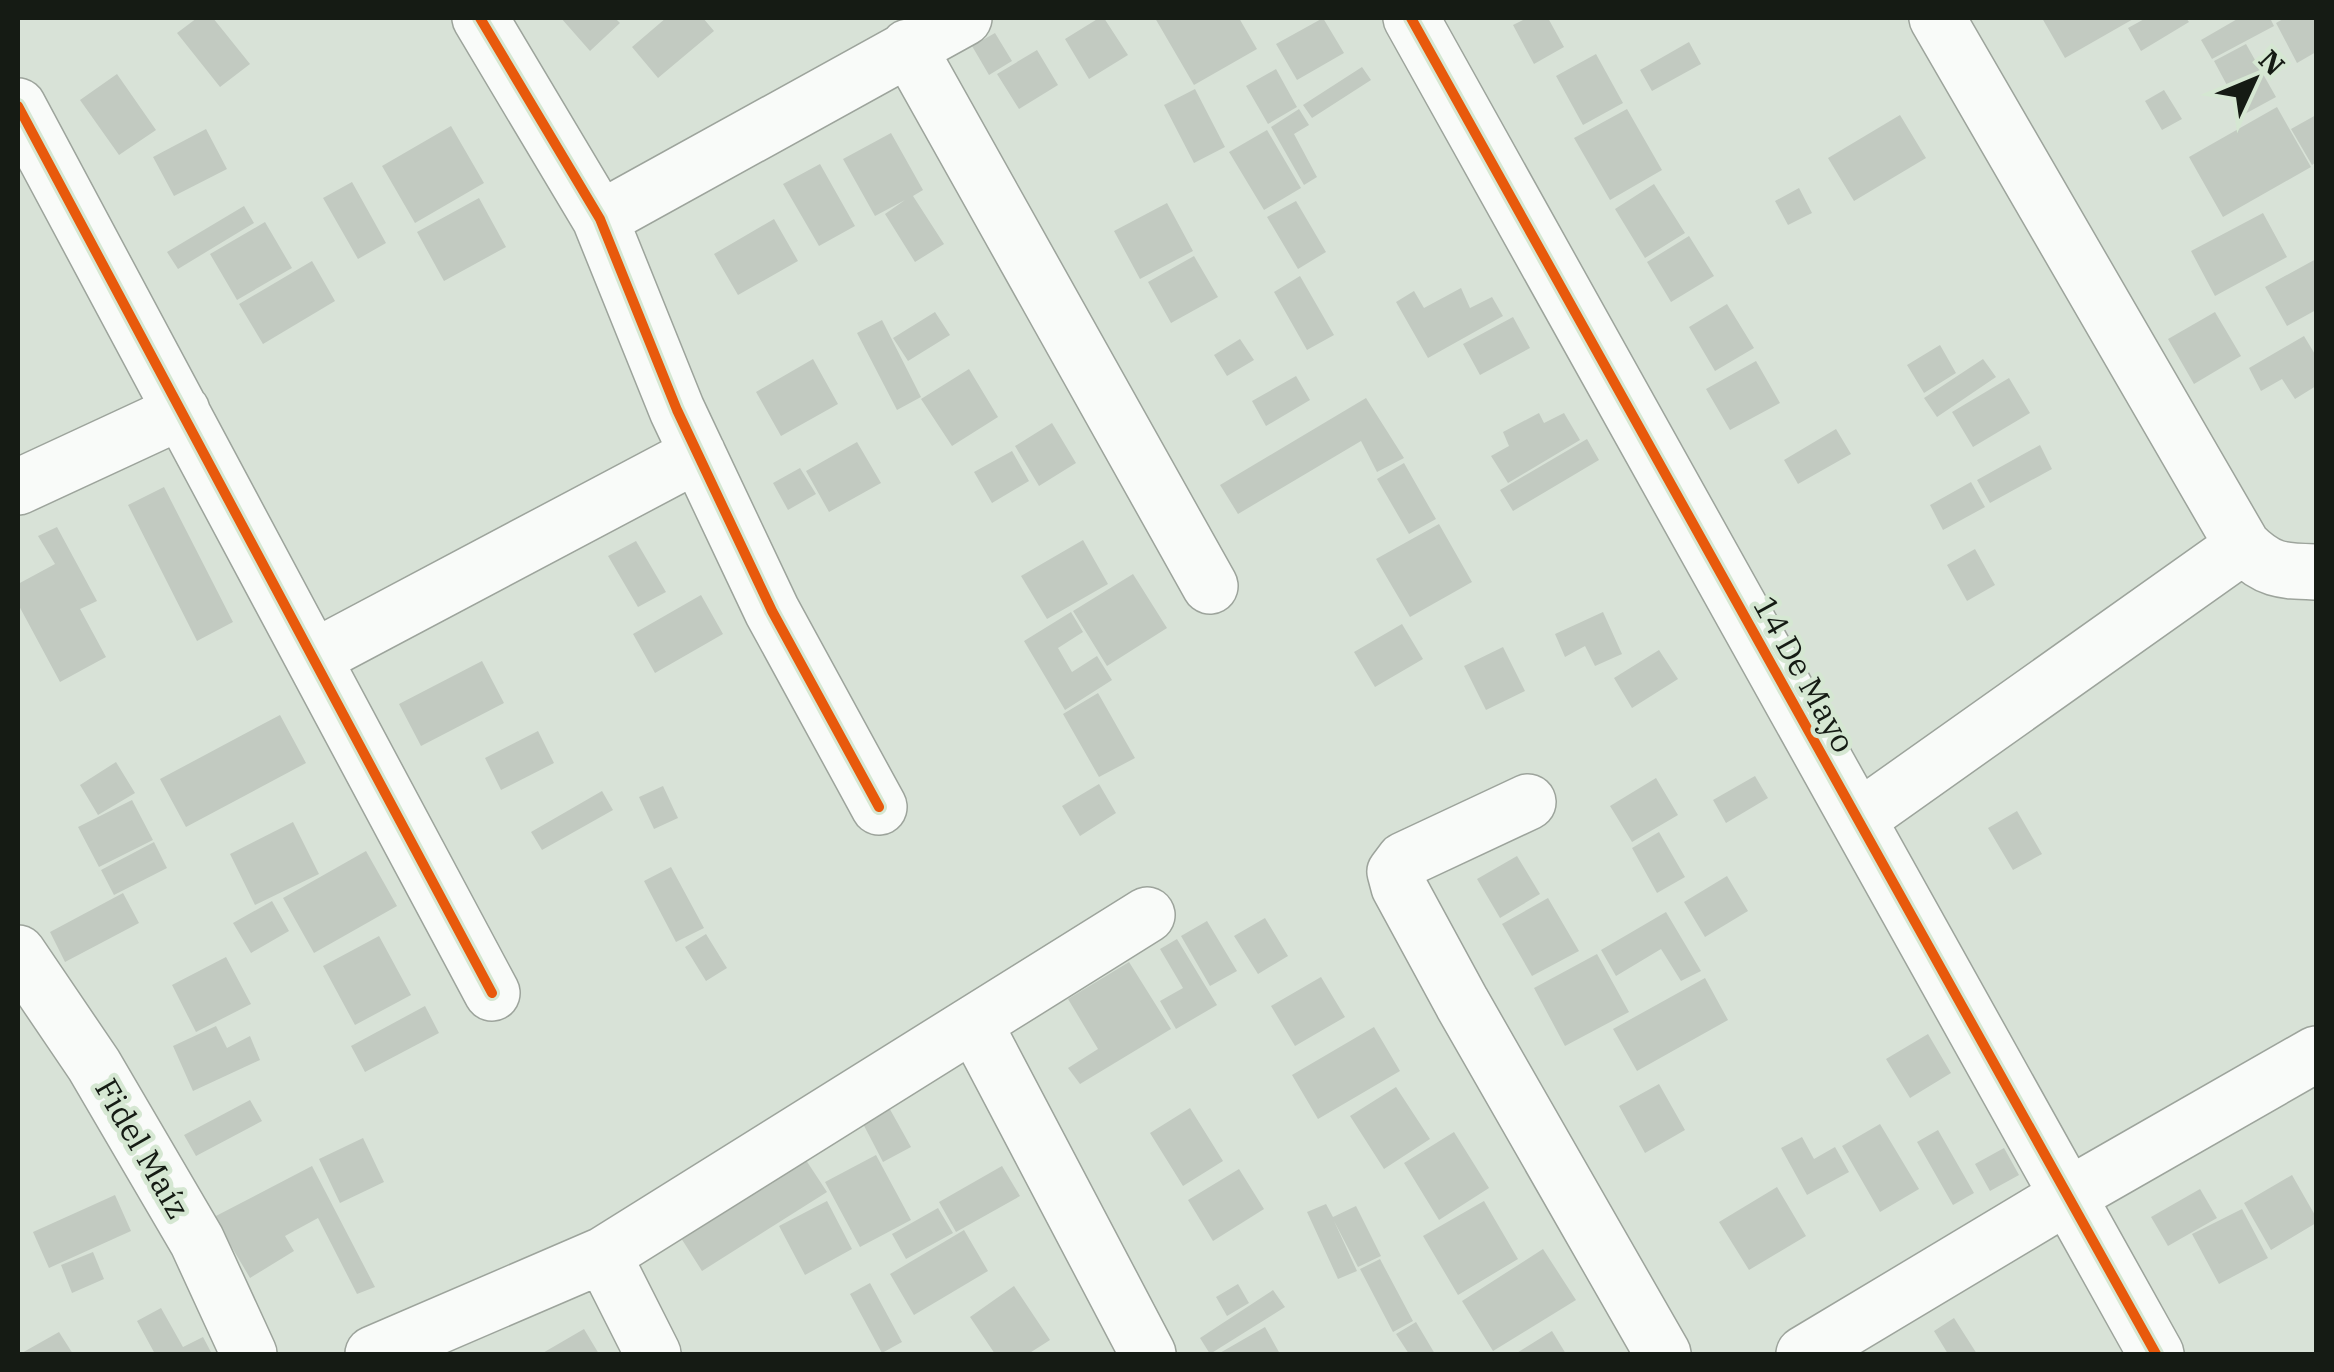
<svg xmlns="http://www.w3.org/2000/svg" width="2334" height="1372" viewBox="0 0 2334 1372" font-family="'IBM Plex Serif',serif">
<rect width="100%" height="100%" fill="#d8e2d7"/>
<path fill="#c2cac1" d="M 197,18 L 213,18 L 250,64 L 220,87 L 177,33 Z
M 561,18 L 615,18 L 620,23 L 590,51 Z
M 666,18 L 703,18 L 714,31 L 658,78 L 632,47 Z
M 1099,18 L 1104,18 L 1128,55 L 1089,79 L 1065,39 Z
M 1155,18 L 1239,18 L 1257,49 L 1194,85 Z
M 1323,18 L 1344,53 L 1297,80 L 1276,44 Z
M 1527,18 L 1548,18 L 1564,47 L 1534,64 L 1513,25 Z
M 2042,18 L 2135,18 L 2065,58 Z
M 2146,18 L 2186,18 L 2189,22 L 2141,51 L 2128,28 Z
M 2239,18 L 2270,18 L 2274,26 L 2212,59 L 2201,40 Z
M 2285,18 L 2316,18 L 2316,52 L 2297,63 L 2276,23 Z
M 995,33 L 1012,61 L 989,75 L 972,46 Z
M 1689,42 L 1701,64 L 1652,91 L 1640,70 Z
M 2246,44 L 2276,97 L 2243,115 L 2214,61 Z
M 1037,50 L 1058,85 L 1019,109 L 997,74 Z
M 1596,54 L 1623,103 L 1583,125 L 1556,76 Z
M 1362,67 L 1371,80 L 1312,118 L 1303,105 Z
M 1276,69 L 1297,107 L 1268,124 L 1246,86 Z
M 117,74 L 156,130 L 119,155 L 80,100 Z
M 1195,89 L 1225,147 L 1194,163 L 1164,105 Z
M 2164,90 L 2182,119 L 2162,130 L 2145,101 Z
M 2277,107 L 2311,167 L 2223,217 L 2189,157 Z
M 1299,109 L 1309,125 L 1294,134 L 1317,177 L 1304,185 L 1271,127 Z
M 1627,109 L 1662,170 L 1610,200 L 1574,138 Z
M 1900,115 L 1926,158 L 1854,201 L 1828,158 Z
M 2316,115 L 2316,162 L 2312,165 L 2291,129 Z
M 451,126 L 484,183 L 415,223 L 382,166 Z
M 206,129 L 227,169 L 174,196 L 153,157 Z
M 1267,130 L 1301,188 L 1264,210 L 1229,152 Z
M 891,133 L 923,190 L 913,196 L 944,244 L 915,262 L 885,214 L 905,200 L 875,216 L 843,159 Z
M 820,164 L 855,226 L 819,246 L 783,184 Z
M 352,182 L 386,243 L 358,259 L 323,198 Z
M 1654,184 L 1685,233 L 1645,258 L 1615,209 Z
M 1799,188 L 1812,213 L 1788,225 L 1775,201 Z
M 479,198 L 506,247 L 444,281 L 417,232 Z
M 1296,201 L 1326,252 L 1298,269 L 1267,217 Z
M 1167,203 L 1193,251 L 1140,279 L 1114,231 Z
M 244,206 L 254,223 L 178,269 L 167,252 Z
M 2263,213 L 2287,257 L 2215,296 L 2191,251 Z
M 774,219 L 798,261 L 738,295 L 714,254 Z
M 265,222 L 292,268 L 237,300 L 210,254 Z
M 1689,236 L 1714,276 L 1671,302 L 1647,262 Z
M 1194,256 L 1218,297 L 1171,323 L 1148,282 Z
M 2316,259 L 2316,310 L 2287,326 L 2265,287 Z
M 312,261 L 335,301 L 263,344 L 239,304 Z
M 1300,276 L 1334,335 L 1307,350 L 1274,292 Z
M 1461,288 L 1470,308 L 1492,297 L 1503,316 L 1428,358 L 1396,302 L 1414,291 L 1424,308 Z
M 1727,304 L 1754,348 L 1715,371 L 1689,327 Z
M 935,312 L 950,335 L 908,361 L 893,338 Z
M 2215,312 L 2241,356 L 2194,384 L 2168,339 Z
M 1513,317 L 1530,348 L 1480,375 L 1463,344 Z
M 882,320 L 921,397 L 897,410 L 857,333 Z
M 2304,336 L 2316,356 L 2316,386 L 2295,399 L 2282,379 L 2261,391 L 2249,368 Z
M 1240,339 L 1254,360 L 1227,376 L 1214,355 Z
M 1940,345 L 1956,373 L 1924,393 L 1907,365 Z
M 813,359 L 838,404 L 781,436 L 756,392 Z
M 1983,359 L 1996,377 L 1937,417 L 1924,398 Z
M 1756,361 L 1780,403 L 1730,430 L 1706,389 Z
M 969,369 L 998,417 L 952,446 L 921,399 Z
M 1296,376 L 1310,400 L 1266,426 L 1252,401 Z
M 2009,378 L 2030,413 L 1973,447 L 1952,412 Z
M 1366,398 L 1404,458 L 1377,472 L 1361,441 L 1238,514 L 1220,485 Z
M 1539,413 L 1544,423 L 1564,413 L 1580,440 L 1508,483 L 1491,456 L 1509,446 L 1503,432 Z
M 1052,423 L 1076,463 L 1039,486 L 1015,446 Z
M 1836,429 L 1851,454 L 1798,484 L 1784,460 Z
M 1587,439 L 1599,460 L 1513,511 L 1500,490 Z
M 857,442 L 881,483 L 829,512 L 806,471 Z
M 2040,445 L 2052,469 L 1990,503 L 1977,480 Z
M 1012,451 L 1029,481 L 992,503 L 974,472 Z
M 1404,463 L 1436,519 L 1409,534 L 1377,479 Z
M 800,468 L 816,494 L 788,510 L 773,483 Z
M 1971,482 L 1985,507 L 1943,530 L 1930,505 Z
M 164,487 L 233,622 L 197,641 L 128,505 Z
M 1439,524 L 1472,582 L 1410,617 L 1376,559 Z
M 57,527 L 97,601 L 80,609 L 106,657 L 60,682 L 18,604 L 18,584 L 55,564 L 38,536 Z
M 1083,540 L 1108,584 L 1047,619 L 1021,576 Z
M 636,541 L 666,592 L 638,607 L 608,556 Z
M 1975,549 L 1995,585 L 1967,601 L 1947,565 Z
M 1133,574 L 1167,628 L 1107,666 L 1073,611 Z
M 701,595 L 723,634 L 655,673 L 633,634 Z
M 1071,612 L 1083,632 L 1058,648 L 1072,672 L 1097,656 L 1112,680 L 1065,710 L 1024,641 Z
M 1603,612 L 1622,654 L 1595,666 L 1585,646 L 1565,657 L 1555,634 Z
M 1402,624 L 1423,659 L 1375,687 L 1354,652 Z
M 1503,647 L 1525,691 L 1486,710 L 1464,666 Z
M 1659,650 L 1678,679 L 1632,708 L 1614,678 Z
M 482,661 L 504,703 L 421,746 L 399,704 Z
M 1098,693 L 1135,758 L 1099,777 L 1063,714 Z
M 280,715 L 306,763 L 186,827 L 160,779 Z
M 538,731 L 554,763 L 501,790 L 485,758 Z
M 116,762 L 135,793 L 98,815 L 80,785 Z
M 1755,776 L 1768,798 L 1726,823 L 1713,800 Z
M 1656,778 L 1678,815 L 1632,842 L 1610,806 Z
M 1099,784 L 1116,813 L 1080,836 L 1062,806 Z
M 663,786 L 678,818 L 654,829 L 639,797 Z
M 602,791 L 613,810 L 542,850 L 531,832 Z
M 132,800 L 153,840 L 99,867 L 78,827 Z
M 2017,811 L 2042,854 L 2013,870 L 1988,828 Z
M 293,822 L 319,874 L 255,905 L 230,854 Z
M 1659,832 L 1685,877 L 1657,893 L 1632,848 Z
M 154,842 L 167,868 L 114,895 L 101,870 Z
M 366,851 L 397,906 L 314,953 L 283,898 Z
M 1517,856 L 1540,894 L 1500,918 L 1477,879 Z
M 671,867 L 704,928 L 676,942 L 644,881 Z
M 1727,876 L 1748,911 L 1705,937 L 1684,902 Z
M 123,893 L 139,923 L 65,962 L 50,932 Z
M 1548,898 L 1579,951 L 1532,976 L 1502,924 Z
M 272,901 L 289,931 L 251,953 L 233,923 Z
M 1666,912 L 1701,971 L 1681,981 L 1661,949 L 1616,976 L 1601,950 Z
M 1265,918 L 1288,956 L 1258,974 L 1234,936 Z
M 1207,921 L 1237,971 L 1210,986 L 1181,936 Z
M 706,934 L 727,968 L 706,981 L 685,947 Z
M 379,936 L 411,995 L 355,1025 L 323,966 Z
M 1177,939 L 1217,1005 L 1176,1029 L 1160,1001 L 1183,988 L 1160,949 Z
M 1597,954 L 1629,1012 L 1565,1046 L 1534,988 Z
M 226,957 L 251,1004 L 196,1032 L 172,985 Z
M 1129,962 L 1171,1029 L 1080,1084 L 1068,1068 L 1098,1049 L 1068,999 Z
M 1321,977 L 1345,1017 L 1295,1046 L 1271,1006 Z
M 1705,978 L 1728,1020 L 1637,1071 L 1613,1029 Z
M 425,1006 L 439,1033 L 365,1072 L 351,1046 Z
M 216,1026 L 227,1048 L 250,1036 L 260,1060 L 193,1091 L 173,1046 Z
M 1374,1027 L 1400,1071 L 1318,1119 L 1292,1075 Z
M 1928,1034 L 1951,1073 L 1910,1098 L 1886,1059 Z
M 1659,1084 L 1685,1130 L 1645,1153 L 1619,1106 Z
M 1396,1087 L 1430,1139 L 1384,1169 L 1350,1116 Z
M 250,1100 L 262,1121 L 196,1156 L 184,1135 Z
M 887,1104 L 911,1147 L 883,1162 L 860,1118 Z
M 1190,1108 L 1223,1161 L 1183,1186 L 1150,1133 Z
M 1880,1124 L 1919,1189 L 1880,1212 L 1842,1146 Z
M 1938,1130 L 1974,1193 L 1953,1205 L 1917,1142 Z
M 1454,1132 L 1489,1188 L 1439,1220 L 1404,1163 Z
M 1802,1137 L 1814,1159 L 1835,1147 L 1849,1172 L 1807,1195 L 1781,1148 Z
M 363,1138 L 384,1182 L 340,1203 L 319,1159 Z
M 798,1148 L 827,1192 L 702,1271 L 674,1227 Z
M 2004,1148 L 2019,1175 L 1990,1191 L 1975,1164 Z
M 876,1155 L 911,1220 L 860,1247 L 825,1182 Z
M 312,1166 L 375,1287 L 357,1294 L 318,1218 L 285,1236 L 294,1251 L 250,1278 L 214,1217 Z
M 1002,1166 L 1020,1196 L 956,1232 L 939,1202 Z
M 1239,1169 L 1264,1209 L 1213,1241 L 1188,1200 Z
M 2292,1175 L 2316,1217 L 2316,1223 L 2271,1250 L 2244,1203 Z
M 1777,1187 L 1806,1236 L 1749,1270 L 1719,1222 Z
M 2200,1189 L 2217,1218 L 2168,1246 L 2151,1217 Z
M 115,1195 L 131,1231 L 49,1268 L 33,1232 Z
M 827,1201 L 852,1249 L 805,1275 L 779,1226 Z
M 1484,1201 L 1518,1259 L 1458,1295 L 1423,1236 Z
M 1326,1204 L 1333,1217 L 1356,1206 L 1381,1256 L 1358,1267 L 1334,1221 L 1357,1271 L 1338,1279 L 1307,1212 Z
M 938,1208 L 953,1233 L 906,1259 L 892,1234 Z
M 2242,1209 L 2268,1258 L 2219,1284 L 2192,1234 Z
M 964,1230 L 988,1271 L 914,1315 L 890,1274 Z
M 1543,1249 L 1576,1300 L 1493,1351 L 1462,1301 Z
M 93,1252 L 104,1279 L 72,1293 L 61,1265 Z
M 1380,1259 L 1413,1321 L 1393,1332 L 1360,1269 Z
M 870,1283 L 902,1342 L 882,1353 L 850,1294 Z
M 1238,1284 L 1249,1303 L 1227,1316 L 1216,1297 Z
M 1014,1286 L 1050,1340 L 1028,1354 L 995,1354 L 970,1317 Z
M 1273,1290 L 1285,1307 L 1210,1354 L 1200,1338 Z
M 161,1308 L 183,1347 L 203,1337 L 212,1354 L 155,1354 L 137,1321 Z
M 1954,1318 L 1977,1354 L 1948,1354 L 1934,1331 Z
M 1416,1322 L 1435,1354 L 1409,1354 L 1396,1334 Z
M 1265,1327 L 1280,1354 L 1218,1354 Z
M 584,1329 L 599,1354 L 541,1354 Z
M 1552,1331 L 1566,1354 L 1515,1354 Z
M 59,1332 L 73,1354 L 20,1354 Z"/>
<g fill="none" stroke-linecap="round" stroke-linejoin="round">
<g stroke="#9da49c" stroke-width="58">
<path id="minor" d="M 480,18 L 600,219 L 677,410 L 772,611 L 879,807
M 1411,18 L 2156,1354
M 1937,18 L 2243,546
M 908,47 L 1210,586
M 18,106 L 492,993
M 600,219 L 964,18
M 18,487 L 182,411
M 313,658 L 698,454
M 1528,802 L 1404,860 L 1395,872 L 1399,887 L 1462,1003 L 1663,1354
M 1858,819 L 2243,546 C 2268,571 2281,571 2316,572
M 18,953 L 94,1065 L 197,1241 L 249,1354
M 975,1025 L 1148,1354
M 603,1255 L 653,1354
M 373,1354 L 603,1255 L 1147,915
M 1804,1354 L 2066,1197 L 2316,1054"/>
</g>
<use href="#minor" stroke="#f9fbf9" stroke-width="55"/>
<g stroke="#d5e7d2" stroke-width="16">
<path id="cycleway" d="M 480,18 L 600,219 L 677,410 L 772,611 L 879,807
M 1411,18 L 2156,1354
M 18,106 L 492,993"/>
</g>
<use href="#cycleway" stroke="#e8590c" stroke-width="10"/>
</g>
<g text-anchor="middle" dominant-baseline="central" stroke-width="9" stroke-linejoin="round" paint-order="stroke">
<g font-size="32" fill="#151b14" stroke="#d5e7d2">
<text transform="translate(1805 674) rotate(61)">14 De Mayo</text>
<text transform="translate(143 1148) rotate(60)">Fidel Maíz</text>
</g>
</g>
<rect width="2334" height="1372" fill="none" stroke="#151b14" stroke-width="40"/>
<g transform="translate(2254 80) rotate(46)" stroke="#d5e7d2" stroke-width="8" paint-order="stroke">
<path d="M0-8L18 38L0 25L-18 38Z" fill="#151b14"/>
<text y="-15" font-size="28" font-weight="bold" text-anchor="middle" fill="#151b14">N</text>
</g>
</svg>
